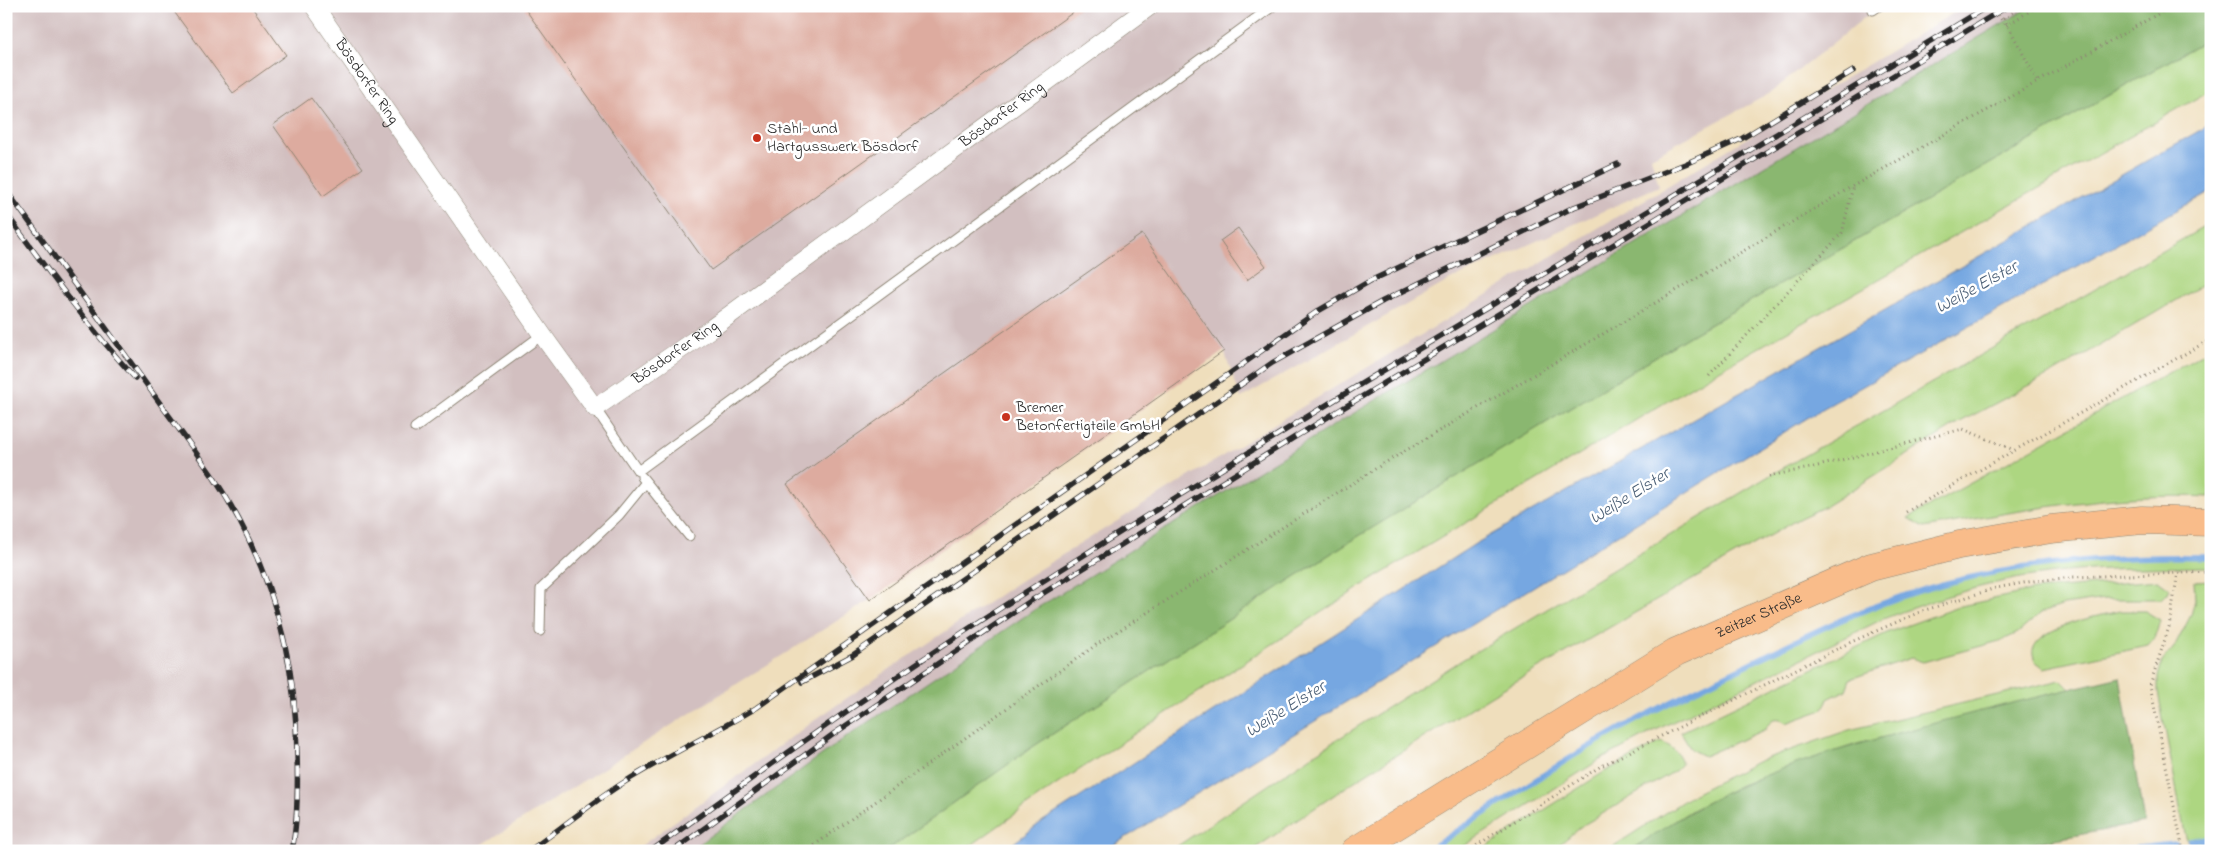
<svg xmlns="http://www.w3.org/2000/svg" width="2217" height="857" viewBox="0 0 2217 857" font-family="'Indie Flower',sans-serif">
<rect width="100%" height="100%" fill="#fff"/>
<filter id="ink" filterUnits="userSpaceOnUse"><feTurbulence type="fractalNoise" baseFrequency=".02" numOctaves="2"/><feDisplacementMap in="SourceGraphic" scale="10" xChannelSelector="R" yChannelSelector="G"/><feConvolveMatrix kernelMatrix="1 2 1 2 8 2 1 2 1" color-interpolation-filters="sRGB"/></filter>
<filter id="wash" filterUnits="userSpaceOnUse"><feTurbulence type="fractalNoise" baseFrequency=".0096" numOctaves="4" result="noise"/><feDisplacementMap in="SourceGraphic" scale="20" xChannelSelector="R" yChannelSelector="G"/><feGaussianBlur stdDeviation="1.12" result="paint"/><feColorMatrix in="noise" values="0 0 0 0 0 0 0 0 0 0 0 0 0 0 0 0 0 1.4 0 .05"/><feComposite in="paint" operator="in"/></filter>
<g filter="url(#wash)">
<rect width="100%" height="100%" fill="#efdebc"/>
<path fill="#d2bfc0" d="M 6,6 L 1879,6 L 1769,94 L 1651,157 L 1659,186 L 1450,280 L 1241,398 L 1224,351 L 870,600 L 472,851 L 6,851 Z
M 1965,6 L 2031,6 L 1301,445 L 1034,610 L 841,741 L 689,851 L 634,851 L 822,715 L 1017,583 L 1284,418 Z"/>
<path fill="#add681" stroke="#6c8056" d="M 2211,37 L 2211,90 L 1709,376 L 1368,582 L 1056,785 L 963,851 L 886,851 L 1031,748 L 1344,545 L 1686,338 Z
M 2211,223 L 2211,280 L 2053,373 L 1960,422 L 1826,506 L 1800,518 L 1492,695 L 1358,779 L 1251,851 L 1170,851 L 1313,755 L 1462,660 L 1769,476 Z
M 2211,349 L 2211,497 C 2114,492 2018,511 1924,528 L 1908,518 Z
M 2211,557 L 2211,567 C 2152,568 2091,567 2032,576 C 1981,584 1932,600 1883,619 L 1656,730 L 1598,761 L 1456,851 L 1427,851 C 1479,817 1532,781 1585,749 C 1637,718 1691,692 1745,666 C 1810,633 1876,601 1947,583 C 2032,561 2123,555 2211,557 Z
M 2158,580 L 2169,588 L 2167,593 L 2161,599 L 2105,599 L 2064,605 L 2041,613 L 2018,633 L 2003,640 L 1923,662 L 1911,658 L 1850,679 L 1846,690 L 1828,699 L 1822,710 L 1786,723 C 1777,717 1770,719 1766,729 L 1704,756 L 1692,750 L 1681,732 L 1889,632 L 1961,606 L 2035,590 Z
M 2211,580 L 2211,849 L 2191,849 L 2185,834 L 2158,692 L 2158,677 L 2162,662 L 2175,646 L 2191,615 L 2195,600 L 2194,581 Z
M 2120,611 L 2145,611 L 2160,620 L 2155,638 L 2148,646 L 2044,668 L 2035,661 C 2034,658 2032,653 2033,650 C 2039,626 2099,616 2120,611 Z
M 2061,680 L 2070,689 L 1857,744 L 1795,765 L 1741,785 L 1692,810 L 1629,851 L 1606,851 L 1694,794 L 1759,761 L 1849,730 Z
M 1661,742 C 1671,746 1680,753 1682,764 L 1675,771 L 1580,827 L 1552,851 L 1480,851 L 1604,772 Z"/>
<path fill="#8ab76f" stroke="#5a714d" d="M 2031,6 L 2211,6 L 2211,37 L 1686,338 L 1344,545 L 1031,748 L 886,851 L 689,851 L 841,741 L 1034,610 L 1301,445 Z
M 2120,677 L 2144,823 L 2039,842 L 2003,851 L 1629,851 C 1665,827 1701,803 1741,786 C 1793,762 1851,746 1906,731 C 1977,711 2049,694 2120,677 Z"/>
<path fill="#76a7e1" stroke="#506986" d="M 2211,124 L 2211,191 L 1822,409 L 1104,851 L 1003,851 L 1043,821 L 1475,544 Z"/>
<g fill="none" stroke-linecap="round" stroke-linejoin="round">
<path stroke="#76a7e1" stroke-width="5.5" d="M 2202,839 L 2204,851
M 2190,841 L 2211,837
M 1427,851 C 1479,817 1532,781 1585,749 C 1637,718 1691,692 1745,666 C 1810,633 1876,601 1947,583 C 2032,561 2123,555 2211,557
M 2111,851 L 2175,844"/>
</g>
<g id="blocks">
<path fill="#ddab9f" d="M 170,6 L 251,6 L 286,55 L 233,93 Z
M 523,6 L 1082,6 L 711,270 Z
M 311,98 L 363,168 L 323,196 L 273,125 Z
M 1238,228 L 1266,266 L 1247,280 L 1220,241 Z
M 1142,234 L 1224,351 L 870,600 L 787,484 Z"/>
</g>
</g>
<g filter="url(#ink)">
<use href="#blocks" fill-opacity="0" stroke="#8d8474" stroke-width="1"/>
<g fill="none" stroke-linecap="round" stroke-linejoin="round">
<g stroke="#8d8474" stroke-width="11">
<path id="lane" d="M 1873,10 L 1879,6
M 595,408 L 638,471 L 1273,6
M 415,428 L 542,335
M 642,477 L 689,536
M 540,631 L 541,589 L 619,515 L 646,482"/>
</g>
<g stroke="#8d8474" stroke-width="19">
<g id="street">
<path id="s1" d="M 314,6 L 548,343 L 595,408 L 712,328 L 1150,6"/>
</g>
</g>
<g stroke="#8d8474" stroke-width="29">
<g id="primary">
<path id="s2" d="M 1355,851 L 1676,652 L 1871,567 L 1959,545 L 2051,529 L 2142,520 L 2211,522"/>
</g>
</g>
<path stroke="#8d8474" stroke-width="3" stroke-dasharray="1 4" stroke-linecap="butt" d="M 2017,10 L 2004,18 L 2038,82
M 2010,23 L 2038,6
M 1709,376 L 1842,233 L 1853,186
M 1769,476 L 1810,468 L 1963,429 L 2014,450
M 1906,512 L 2211,339
M 2178,572 L 2169,627 L 2150,685 L 2183,851
M 806,851 L 1096,645 L 1383,464 L 1853,186 L 2172,6
M 1468,851 L 1601,766 L 1851,642 L 1922,611 L 1996,588 L 2034,581 L 2073,577 L 2211,572"/>
<use href="#lane" stroke="#fff" stroke-width="9"/>
<use href="#street" stroke="#fff" stroke-width="18"/>
<use href="#primary" stroke="#f9bc8a" stroke-width="28"/>
<g stroke="#2b2b2b" stroke-width="5.5">
<path id="rail" d="M 6,190 C 50,250 93,310 137,371 C 162,407 189,442 214,478 C 269,561 296,654 297,753 C 298,785 298,819 292,851
M 6,213 C 47,270 88,326 135,378
M 802,682 L 853,655 L 1272,363 L 1383,301 L 1574,207 L 1685,164 L 1741,139 L 1853,71
M 529,851 C 560,829 590,804 623,783 C 666,756 712,734 756,708 L 1318,311 L 1370,281 L 1618,164
M 651,851 C 774,762 896,674 1024,593 C 1341,391 1667,202 1988,6
M 673,851 L 835,733 L 1029,602 L 1295,437 L 2008,6"/>
</g>
<use href="#rail" stroke="#fff" stroke-width="4" stroke-dasharray="11" stroke-linecap="butt"/>
<path stroke="#8d8474" stroke-width="3" stroke-dasharray="1 4" stroke-linecap="butt" d="M 1993,6 L 2005,26 L 2010,23"/>
</g>
</g>
<g fill="#c8321e" stroke="#fff" stroke-width="2">
<circle cx="757" cy="138" r="5"/>
<circle cx="1006" cy="417" r="5"/>
</g>
<g text-anchor="middle" dominant-baseline="central" stroke-width="5" stroke-linejoin="round" paint-order="stroke">
<g font-size="16" fill="#2b2b2b" stroke="#fff">
<text stroke="none"><textPath href="#s1" startOffset="92">Bösdorfer Ring</textPath></text>
<text stroke="none"><textPath href="#s1" startOffset="992">Bösdorfer Ring</textPath></text>
<text stroke="none"><textPath href="#s1" startOffset="588">Bösdorfer Ring</textPath></text>
<text stroke="none"><textPath href="#s2" startOffset="468">Zeitzer Straße</textPath></text>
</g>
<g font-size="16" fill="#2b2b2b" stroke="#fff" text-anchor="start">
<text x="767" y="129">Stahl- und<tspan x="767" dy="18">Hartgusswerk Bösdorf</tspan></text>
<text x="1016" y="408">Bremer<tspan x="1016" dy="18">Betonfertigteile GmbH</tspan></text>
</g>
<g font-size="18" font-style="italic" fill="#495d74" stroke="#fff">
<text transform="translate(1977 288) rotate(-29)">Weiße Elster</text>
<text transform="translate(1630 497) rotate(-32)">Weiße Elster</text>
<text transform="translate(1286 710) rotate(-32)">Weiße Elster</text>
</g>
</g>
<rect width="2217" height="857" fill="none" stroke="#fff" stroke-width="25"/>
</svg>
